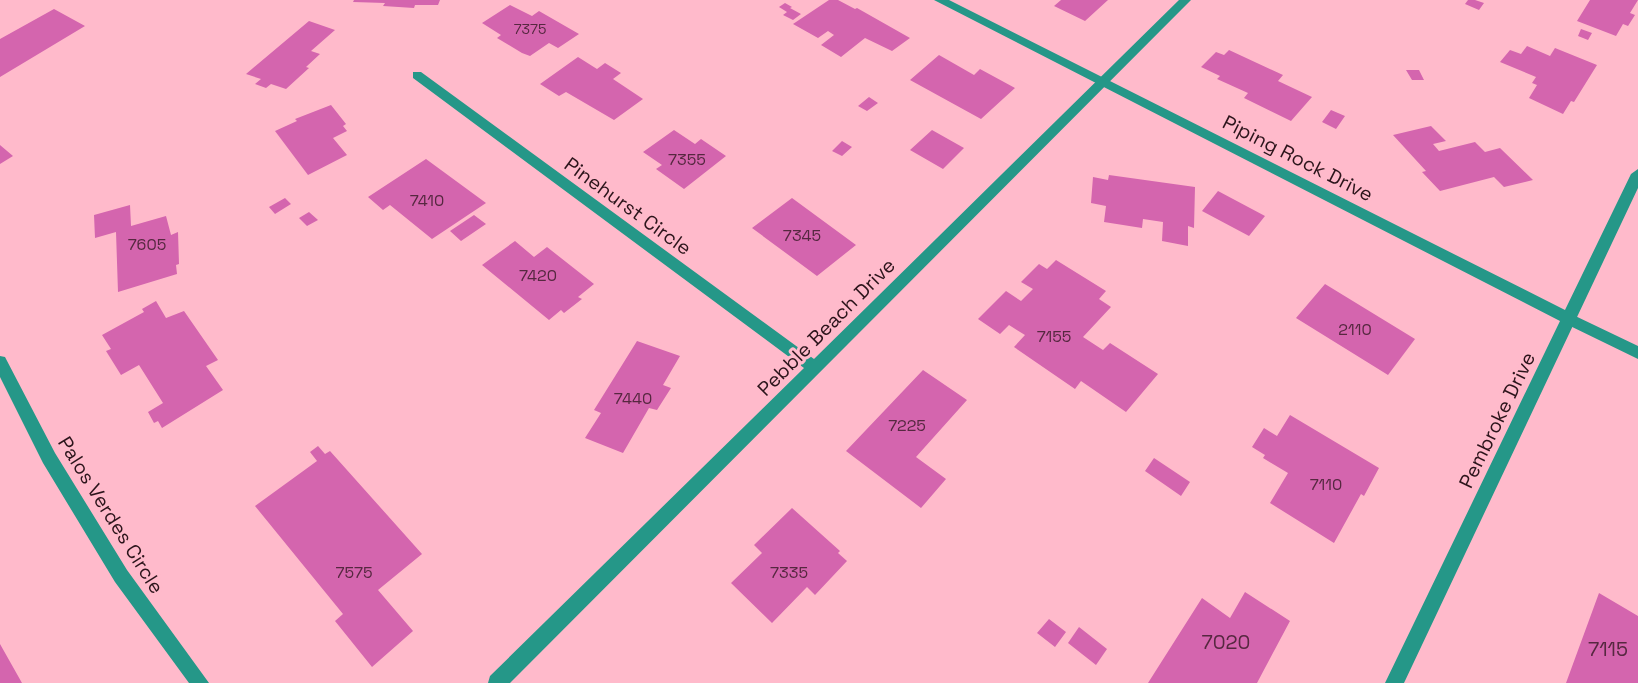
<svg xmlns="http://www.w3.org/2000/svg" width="1638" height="683" viewBox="0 0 1638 683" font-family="'Space Grotesk',sans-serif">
<rect width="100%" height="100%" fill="#ffbacb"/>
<path fill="#d465ae" d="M 354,0 L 440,0 L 438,5 L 415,5 L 414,8 L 383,6 L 385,3 L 353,2 Z
M 829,0 L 838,0 L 855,9 L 857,8 L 910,38 L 892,51 L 865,38 L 841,57 L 821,45 L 834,35 L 828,31 L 818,38 L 793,24 Z
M 1061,0 L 1108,0 L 1085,21 L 1054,6 Z
M 1468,0 L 1475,0 L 1484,3 L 1479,10 L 1465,4 Z
M 1590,0 L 1638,0 L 1630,13 L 1635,15 L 1628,26 L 1623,24 L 1616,36 L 1577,21 Z
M 785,3 L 792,7 L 790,8 L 801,14 L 793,20 L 783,15 L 787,12 L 779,7 Z
M 510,5 L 532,16 L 539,11 L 579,34 L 558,48 L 549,43 L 530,56 L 522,53 L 497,38 L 501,35 L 482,23 Z
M 54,9 L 85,26 L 0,77 L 0,39 Z
M 309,21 L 335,30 L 311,51 L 320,54 L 306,67 L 309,68 L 286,89 L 271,84 L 266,88 L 255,84 L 261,79 L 246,74 Z
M 1581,29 L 1592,33 L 1588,40 L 1578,36 Z
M 1527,46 L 1550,56 L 1555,48 L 1597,65 L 1574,102 L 1571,101 L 1563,114 L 1529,98 L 1537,85 L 1532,83 L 1536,77 L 1500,62 L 1510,50 L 1521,54 Z
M 1229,50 L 1283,75 L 1278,81 L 1312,97 L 1291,121 L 1244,98 L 1248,93 L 1217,79 L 1220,76 L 1201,67 L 1216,52 L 1224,55 Z
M 939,55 L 974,75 L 980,69 L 1015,88 L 981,119 L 910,80 Z
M 578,57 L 597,69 L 605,63 L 621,73 L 613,79 L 643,99 L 614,120 L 566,92 L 559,96 L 540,84 Z
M 1406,70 L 1419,70 L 1424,80 L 1412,80 Z
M 869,97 L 878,103 L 867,111 L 858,106 Z
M 331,105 L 346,124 L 343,126 L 347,131 L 333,138 L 347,155 L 308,175 L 275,131 L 297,121 L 295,119 Z
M 1331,110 L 1345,116 L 1336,129 L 1322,122 Z
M 1431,126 L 1446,141 L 1433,144 L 1439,151 L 1475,142 L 1485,152 L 1500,148 L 1533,180 L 1504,187 L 1494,177 L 1440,191 L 1422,172 L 1426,171 L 1393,135 Z
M 674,130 L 695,144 L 701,139 L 726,156 L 684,189 L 656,169 L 662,165 L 643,152 Z
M 932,130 L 964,148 L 943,169 L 910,150 Z
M 842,141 L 852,147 L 842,156 L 832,151 Z
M 0,145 L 13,156 L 0,164 Z
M 426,159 L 486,203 L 432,239 L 390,205 L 383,210 L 368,197 Z
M 1109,175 L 1195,187 L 1194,228 L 1188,226 L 1188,246 L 1162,241 L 1163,222 L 1143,219 L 1142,228 L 1104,222 L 1106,206 L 1091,203 L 1093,177 L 1108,180 Z
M 1218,191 L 1265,216 L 1249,236 L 1202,211 Z
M 285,198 L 291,204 L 275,214 L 269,207 Z
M 792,198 L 856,245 L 817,276 L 752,228 Z
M 130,205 L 131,226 L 166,216 L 171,235 L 178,232 L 179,264 L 176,265 L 177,274 L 118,292 L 116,232 L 95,238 L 94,215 Z
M 309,212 L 318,220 L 307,226 L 299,218 Z
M 474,215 L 486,224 L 461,241 L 450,231 Z
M 515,241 L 534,257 L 547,247 L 594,284 L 578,297 L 582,299 L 564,313 L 561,310 L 549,320 L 482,265 Z
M 1056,260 L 1106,291 L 1099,299 L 1111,307 L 1083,337 L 1103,350 L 1110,343 L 1158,374 L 1126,412 L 1081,381 L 1075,389 L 1014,347 L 1025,335 L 1009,325 L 1000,334 L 978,319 L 1006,291 L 1021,301 L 1033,289 L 1021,282 L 1039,264 L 1047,269 Z
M 1325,284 L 1415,339 L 1388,375 L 1296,318 Z
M 156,301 L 166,318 L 184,311 L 218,360 L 206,366 L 223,390 L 162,428 L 158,421 L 154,423 L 148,412 L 163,403 L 139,365 L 121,375 L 106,351 L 111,349 L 102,335 L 144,312 L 142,309 Z
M 637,341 L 680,356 L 663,385 L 671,388 L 657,410 L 649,408 L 623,453 L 585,438 L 601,413 L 594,410 Z
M 923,370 L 967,400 L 916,457 L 946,479 L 921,508 L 846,451 Z
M 1290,415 L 1379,468 L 1364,496 L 1361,494 L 1334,543 L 1270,503 L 1288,473 L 1263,458 L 1265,455 L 1252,447 L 1264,428 L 1277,436 Z
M 318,446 L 325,454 L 330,451 L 422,554 L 378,590 L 413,631 L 372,667 L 335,621 L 343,614 L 255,506 L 317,461 L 310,452 Z
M 1154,458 L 1190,482 L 1181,496 L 1145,471 Z
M 792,508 L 840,551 L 838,553 L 847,561 L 815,595 L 807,587 L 772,623 L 731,583 L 762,553 L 754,545 Z
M 1245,592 L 1290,621 L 1257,683 L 1148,683 L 1202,598 L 1230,618 Z
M 1599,593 L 1638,616 L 1638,683 L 1566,683 Z
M 1049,619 L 1066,632 L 1055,647 L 1037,633 Z
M 1079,627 L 1107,649 L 1096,665 L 1068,643 Z
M 0,644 L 22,683 L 0,683 Z"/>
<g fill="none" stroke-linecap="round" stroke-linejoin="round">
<path fill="#259788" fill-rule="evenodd" d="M 1179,0 L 1191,0 L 510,683 L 488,683 L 490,676 L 804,368 L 413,78 L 413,72 L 421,72 L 814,359 Z
M 1569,313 L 1638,346 L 1638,359 L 1564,323 L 1562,319 L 1564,315 Z
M 0,356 L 5,357 L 55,453 L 127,570 L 209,683 L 189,683 L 115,582 L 43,463 L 0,377 Z"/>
<path fill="#259788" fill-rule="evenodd" d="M 934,0 L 949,0 L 1565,310 L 1631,174 L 1638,169 L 1638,188 L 1404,683 L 1385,683 L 1560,321 Z"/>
</g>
<g text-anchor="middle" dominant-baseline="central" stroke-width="6" stroke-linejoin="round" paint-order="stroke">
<g font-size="14" fill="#562840">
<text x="530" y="29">7375</text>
</g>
<g font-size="16" fill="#562840">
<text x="687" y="159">7355</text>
<text x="427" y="200">7410</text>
<text x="802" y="235">7345</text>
<text x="147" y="244">7605</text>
<text x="538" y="275">7420</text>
<text x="1355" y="329">2110</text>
<text x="1054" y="336">7155</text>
<text x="633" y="398">7440</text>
<text x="907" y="425">7225</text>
<text x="1326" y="484">7110</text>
<text x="354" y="572">7575</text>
<text x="789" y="572">7335</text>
</g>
<g font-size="20" fill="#2c141b" stroke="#ffbacb">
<text transform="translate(1298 158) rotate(27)">Piping Rock Drive</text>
<text transform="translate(628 206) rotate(36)">Pinehurst Circle</text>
<text transform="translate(826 327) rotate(-45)">Pebble Beach Drive</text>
<text transform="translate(1497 420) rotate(-64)">Pembroke Drive</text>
<text transform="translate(111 515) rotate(58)">Palos Verdes Circle</text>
</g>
<g font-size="20" fill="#562840">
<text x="1226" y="642">7020</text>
<text x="1608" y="649">7115</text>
</g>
</g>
</svg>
